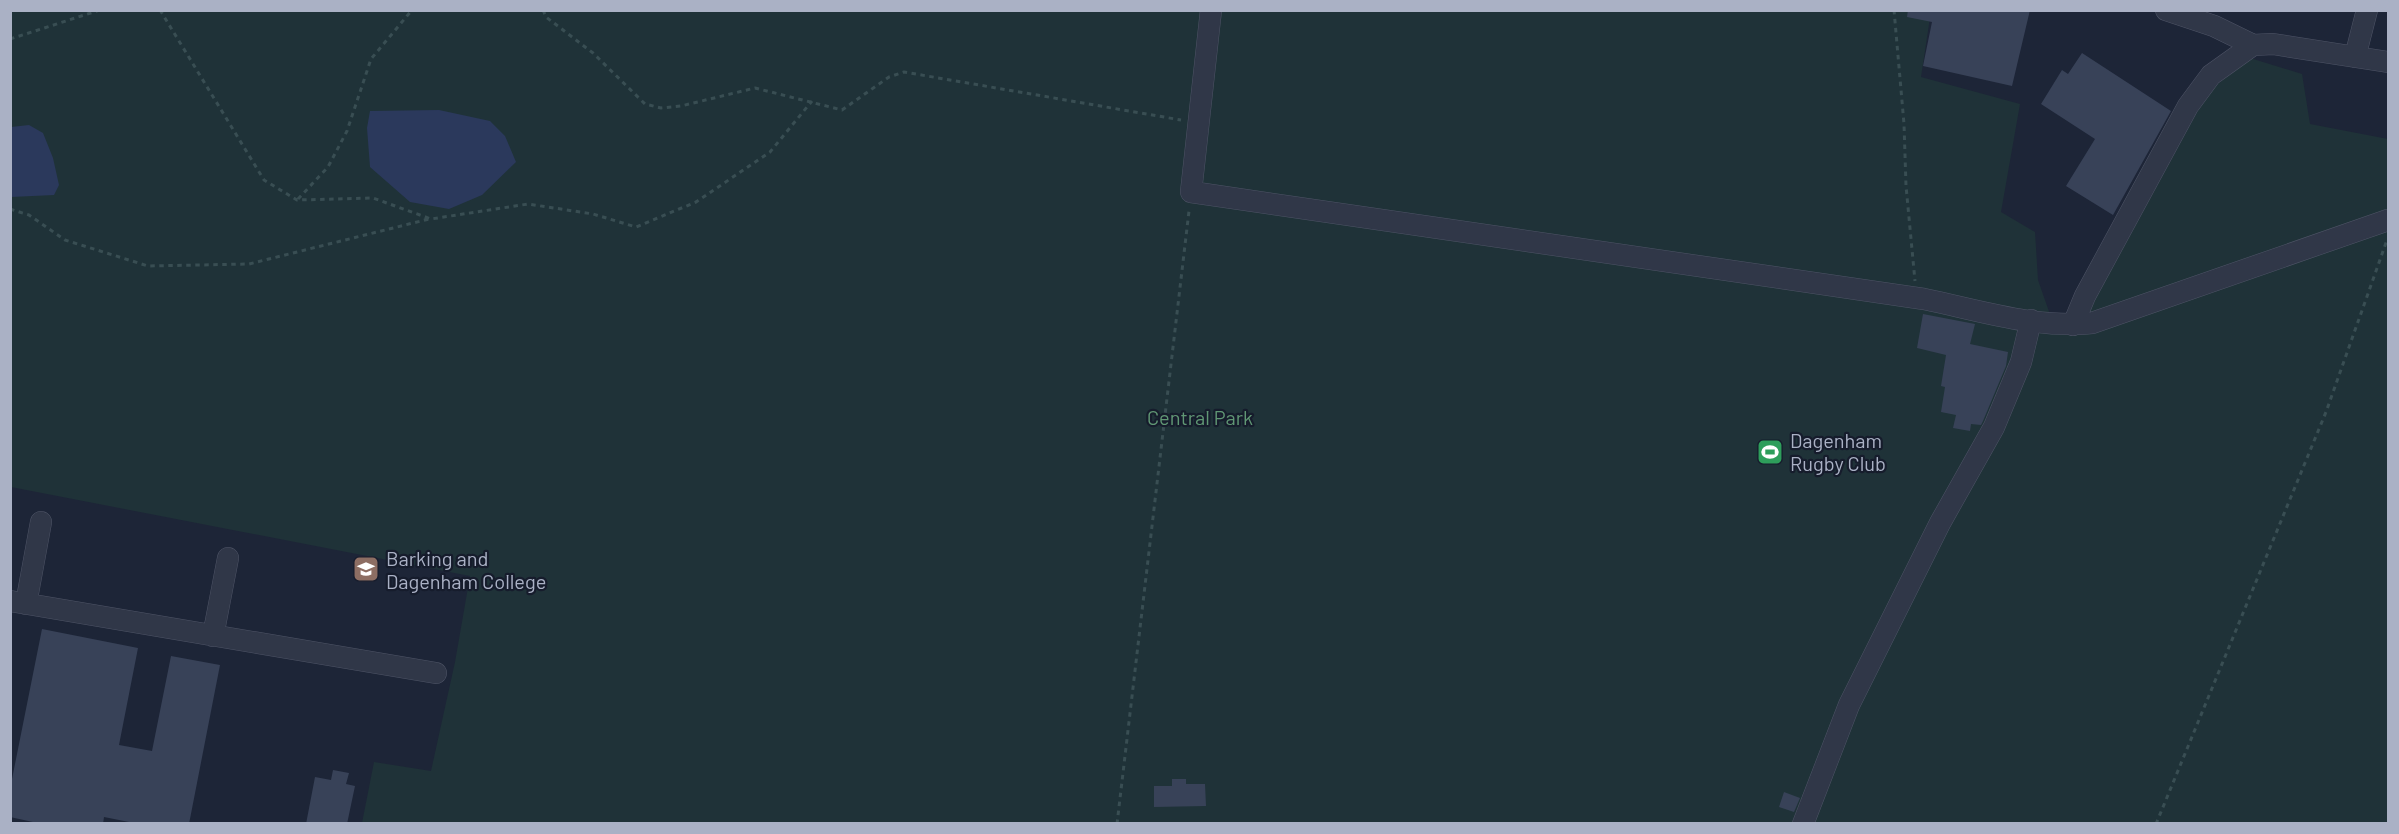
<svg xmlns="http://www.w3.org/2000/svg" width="2399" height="834" viewBox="0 0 2399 834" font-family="Barlow,sans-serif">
<rect width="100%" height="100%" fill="#1d2537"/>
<path fill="#1f3238" d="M 10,11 L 1931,11 L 1921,77 L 2020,104 L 2001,212 L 2035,232 L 2038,280 L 2053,323 L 2085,318 L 2208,92 L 2250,58 L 2302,74 L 2310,124 L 2388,139 L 2388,823 L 362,823 L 374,762 L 431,771 L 455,662 L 470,576 L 11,487 Z"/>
<path fill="#2b395c" d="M 439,110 L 490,121 L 505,136 L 516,162 L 482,195 L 449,209 L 410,202 L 370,167 L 367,128 L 370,111 Z
M 29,125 L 43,133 L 53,158 L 59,185 L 54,195 L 11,197 L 11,127 Z"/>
<path fill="#384258" d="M 1908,10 L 2030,10 L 2012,86 L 1923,66 L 1932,22 L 1907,17 Z
M 2082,53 L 2171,111 L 2113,215 L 2066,186 L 2095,139 L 2041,104 L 2062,70 L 2068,74 Z
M 1923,314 L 1975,324 L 1970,344 L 2008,352 L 2006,366 L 1983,421 L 1981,425 L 1971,424 L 1970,431 L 1953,428 L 1956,415 L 1941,412 L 1945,387 L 1941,386 L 1946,355 L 1917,348 Z
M 42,629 L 138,648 L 119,745 L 152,751 L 171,656 L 220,665 L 189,824 L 139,824 L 104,817 L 103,824 L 42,824 L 10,817 L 10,789 Z
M 333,770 L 349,773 L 346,784 L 355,786 L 347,824 L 306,824 L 315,777 L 331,780 Z
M 1172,779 L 1186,779 L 1186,784 L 1205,784 L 1206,806 L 1154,807 L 1154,786 L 1172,786 Z
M 1784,792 L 1800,798 L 1794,812 L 1779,807 Z"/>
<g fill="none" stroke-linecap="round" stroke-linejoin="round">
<g stroke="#4e5466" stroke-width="22">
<path id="minor" d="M 1211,10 L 1191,192 L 1924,299 C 1978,310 2036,329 2092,323 L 2388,220
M 2166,10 L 2214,26 L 2253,45
M 2355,57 L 2367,10
M 2073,325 L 2085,296 L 2188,106 L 2211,75 L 2253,45 L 2273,44 L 2388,62
M 10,601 L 436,673
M 26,604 L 41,522
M 213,636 L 228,558
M 1803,824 L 1849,705 L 1940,523 L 1994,427 L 2021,362 L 2031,320"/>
</g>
<path stroke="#394e53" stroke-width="3" stroke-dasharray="4.5 4.5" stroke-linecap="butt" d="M 160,10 L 264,180 L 297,200 L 373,198 L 431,219 L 528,204 L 593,214 L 636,227 L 696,202 L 770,152 L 812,101
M 543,10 L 546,17 L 593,53 L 645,104 L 661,108 L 681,106 L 755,88 L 842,110 L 889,77 L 904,72 L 1181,120
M 1894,10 L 1904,124 L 1906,186 L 1915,281
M 10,39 L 100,10
M 298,199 L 328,167 L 347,131 L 371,59 L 412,10
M 10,209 L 29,215 L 65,240 L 148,266 L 249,264 L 429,219
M 1117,824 L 1189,211
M 2156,824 L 2326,412 L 2387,240"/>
<use href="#minor" stroke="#303748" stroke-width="21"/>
</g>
<defs>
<g id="stadium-square" transform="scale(1.35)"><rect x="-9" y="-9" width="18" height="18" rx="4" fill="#2e9e5b" stroke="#161c2c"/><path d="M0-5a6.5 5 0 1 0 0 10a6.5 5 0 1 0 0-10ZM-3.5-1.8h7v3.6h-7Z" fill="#fff"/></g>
<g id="university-square" transform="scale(1.35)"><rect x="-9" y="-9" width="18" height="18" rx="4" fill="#8d6e63" stroke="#161c2c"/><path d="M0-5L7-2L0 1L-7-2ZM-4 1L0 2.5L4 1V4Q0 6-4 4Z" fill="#fff"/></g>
</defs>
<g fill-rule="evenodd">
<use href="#stadium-square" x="1770" y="452"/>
<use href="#university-square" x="366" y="569"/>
</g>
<g text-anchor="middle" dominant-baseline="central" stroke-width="4.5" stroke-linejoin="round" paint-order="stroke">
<g font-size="20" fill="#609774" stroke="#161c2c">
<text x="1200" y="417">Central Park</text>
</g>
<g font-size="20" fill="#aab1c5" stroke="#161c2c" text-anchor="start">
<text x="1790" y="440">Dagenham<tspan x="1790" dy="23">Rugby Club</tspan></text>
<text x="386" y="558">Barking and<tspan x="386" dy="23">Dagenham College</tspan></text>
</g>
</g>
<rect width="2399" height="834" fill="none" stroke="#aab1c5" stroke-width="24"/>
</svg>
